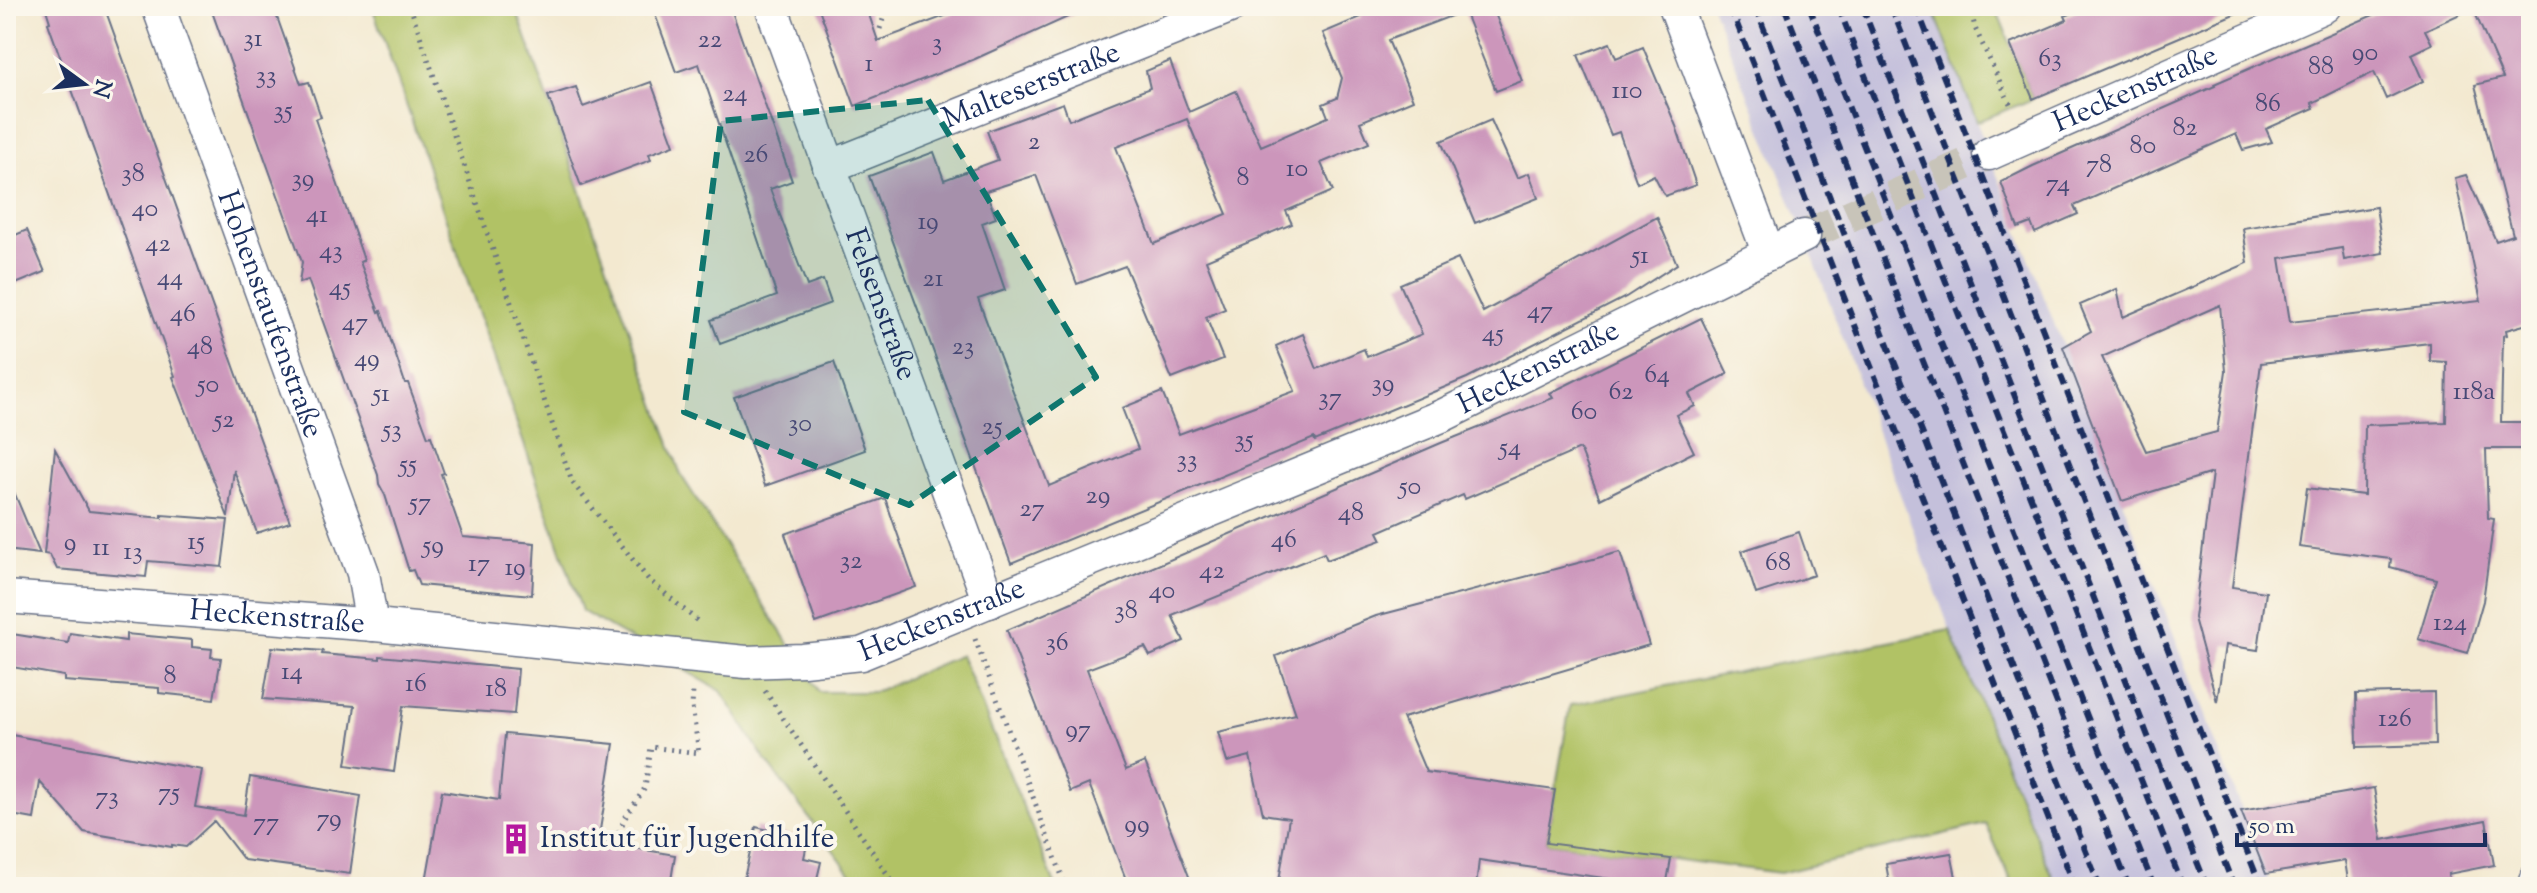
<svg xmlns="http://www.w3.org/2000/svg" width="2537" height="893" viewBox="0 0 2537 893" font-family="'Sorts Mill Goudy',serif">
<rect width="100%" height="100%" fill="#fbf7ec"/>
<filter id="ink" filterUnits="userSpaceOnUse"><feTurbulence type="fractalNoise" baseFrequency=".0125" numOctaves="2"/><feDisplacementMap in="SourceGraphic" scale="16" xChannelSelector="R" yChannelSelector="G"/><feConvolveMatrix kernelMatrix="1 2 1 2 8 2 1 2 1" color-interpolation-filters="sRGB"/></filter>
<filter id="wash" filterUnits="userSpaceOnUse"><feTurbulence type="fractalNoise" baseFrequency=".006" numOctaves="4" result="noise"/><feDisplacementMap in="SourceGraphic" scale="32" xChannelSelector="R" yChannelSelector="G"/><feGaussianBlur stdDeviation="1.8" result="paint"/><feColorMatrix in="noise" values="0 0 0 0 0 0 0 0 0 0 0 0 0 0 0 0 0 1.4 0 .05"/><feComposite in="paint" operator="in"/></filter>
<g filter="url(#wash)">
<rect width="100%" height="100%" fill="#f3e9d0"/>
<path fill="#c4c0db" d="M 1712,6 L 1932,6 L 2271,887 L 2057,887 L 1950,630 L 1815,263 Z"/>
<path fill="#b1c265" stroke="#667862" stroke-width="2" d="M 372,6 L 515,6 L 681,475 L 819,692 L 874,692 L 961,655 L 1056,887 L 861,887 L 764,758 L 721,691 L 582,611 Z
M 1932,6 L 1995,6 L 2033,99 L 1977,122 Z
M 1950,630 L 2057,887 L 2014,887 L 1986,824 L 1780,873 L 1546,843 L 1570,705 Z"/>
<g id="blocks">
<path fill="#cc96bb" fill-rule="evenodd" d="M 45,6 L 104,6 L 290,522 L 257,533 L 234,470 L 228,517 L 173,377 L 175,376 L 48,23 L 50,22 Z
M 210,6 L 273,6 L 301,84 L 309,82 L 321,117 L 315,119 L 364,260 L 360,262 L 379,312 L 381,311 L 405,383 L 408,383 L 428,437 L 431,436 L 444,473 L 441,474 L 463,537 L 535,543 L 532,595 L 419,585 L 413,570 L 409,571 L 385,495 L 379,484 L 378,475 L 308,280 L 299,283 L 302,262 Z
M 652,6 L 730,6 L 792,181 L 770,189 L 807,286 L 823,280 L 831,303 L 720,344 L 711,320 L 777,296 L 699,64 L 676,72 Z
M 818,6 L 866,6 L 878,41 L 956,12 L 954,6 L 1092,6 L 975,59 L 855,106 Z
M 1356,6 L 1492,6 L 1522,81 L 1496,91 L 1464,11 L 1388,40 L 1413,100 L 1360,122 L 1369,143 L 1321,163 L 1333,191 L 1286,211 L 1292,224 L 1206,260 L 1225,309 L 1206,317 L 1223,359 L 1172,379 L 1125,266 L 1077,284 L 1036,175 L 986,191 L 996,218 L 982,223 L 1005,290 L 978,299 L 1049,486 L 1138,449 L 1122,408 L 1162,392 L 1179,434 L 1295,391 L 1276,346 L 1303,334 L 1317,369 L 1364,349 L 1367,357 L 1422,334 L 1400,284 L 1458,259 L 1483,312 L 1657,217 L 1677,264 L 1626,297 L 1467,378 L 1315,441 L 1314,438 L 1011,563 L 869,176 L 934,152 L 944,180 L 998,160 L 987,131 L 1063,103 L 1069,120 L 1150,88 L 1146,71 L 1170,61 L 1189,112 L 1236,91 L 1261,146 L 1328,117 L 1323,104 L 1337,98 L 1342,78 L 1323,33 L 1361,17 ZM 1187,119 L 1227,214 L 1154,244 L 1116,147 Z
M 2090,6 L 2253,6 L 2033,99 L 2010,44 L 2067,20 L 2065,16 Z
M 2394,6 L 2531,6 L 2531,323 L 2506,330 L 2507,335 L 2503,336 L 2501,422 L 2531,422 L 2531,449 L 2486,449 L 2488,518 L 2494,519 L 2483,601 L 2468,653 L 2418,639 L 2436,579 L 2390,567 L 2391,559 L 2299,547 L 2307,488 L 2364,495 L 2365,425 L 2446,422 L 2447,362 L 2430,361 L 2430,343 L 2261,363 L 2232,587 L 2266,592 L 2258,650 L 2225,645 L 2217,702 L 2194,618 L 2212,473 L 2122,501 L 2063,347 L 2091,331 L 2080,305 L 2117,289 L 2123,317 L 2248,263 L 2243,228 L 2376,207 L 2383,253 L 2344,260 L 2342,248 L 2280,258 L 2290,322 L 2481,301 L 2455,178 L 2466,175 L 2496,241 L 2513,235 L 2475,85 L 2503,78 L 2473,8 L 2425,30 L 2432,44 L 2411,54 L 2423,81 L 2386,99 L 2374,72 L 2312,103 L 2314,108 L 2266,129 L 2272,142 L 2243,150 L 2236,134 L 2074,206 L 2078,214 L 2035,233 L 2031,223 L 2018,228 L 2001,182 L 2033,166 L 2215,86 L 2214,84 ZM 2220,305 L 2226,371 L 2217,432 L 2146,451 L 2102,357 Z
M 1610,43 L 1616,58 L 1643,47 L 1676,126 L 1696,185 L 1665,196 L 1654,175 L 1637,183 L 1619,132 L 1611,135 L 1578,55 Z
M 651,82 L 674,145 L 649,154 L 651,160 L 581,186 L 548,96 L 576,87 L 583,107 Z
M 1491,120 L 1517,178 L 1529,173 L 1538,198 L 1475,223 L 1441,141 Z
M 27,230 L 45,272 L 6,288 L 6,239 Z
M 1701,318 L 1728,374 L 1689,394 L 1695,406 L 1676,415 L 1694,452 L 1600,499 L 1580,449 L 1465,499 L 1463,495 L 1378,532 L 1382,540 L 1327,560 L 1324,553 L 1172,615 L 1184,641 L 1150,656 L 1145,647 L 1087,669 L 1126,770 L 1145,762 L 1193,887 L 1129,887 L 1089,784 L 1070,792 L 1007,630 L 1441,443 L 1553,398 L 1550,393 Z
M 834,362 L 865,450 L 765,486 L 734,397 Z
M 55,449 L 89,511 L 162,518 L 162,515 L 228,520 L 222,567 L 148,561 L 146,577 L 57,569 L 50,555 L 44,554 Z
M 6,473 L 40,554 L 6,550 Z
M 885,498 L 916,587 L 816,623 L 785,534 Z
M 1799,532 L 1814,575 L 1756,594 L 1742,551 Z
M 1620,552 L 1649,645 L 1403,718 L 1426,772 L 1555,790 L 1546,843 L 1671,859 L 1666,887 L 1638,887 L 1639,883 L 1479,860 L 1476,887 L 1278,887 L 1289,818 L 1263,814 L 1250,756 L 1227,762 L 1218,732 L 1296,714 L 1276,656 L 1376,616 Z
M 6,633 L 68,643 L 70,633 L 126,641 L 126,634 L 192,640 L 192,647 L 212,649 L 211,657 L 221,658 L 214,699 L 159,693 L 159,688 L 64,681 L 64,676 L 6,666 Z
M 272,647 L 323,651 L 322,654 L 380,659 L 380,656 L 518,669 L 514,714 L 403,706 L 394,772 L 346,765 L 355,706 L 263,699 Z
M 2434,692 L 2435,745 L 2357,747 L 2356,694 Z
M 6,734 L 202,770 L 195,807 L 244,815 L 250,777 L 361,796 L 350,874 L 244,860 L 214,821 L 186,847 L 172,845 L 172,847 L 84,832 L 40,782 L 34,819 L 6,814 Z
M 505,734 L 614,744 L 598,842 L 675,855 L 670,887 L 425,887 L 442,791 L 499,800 Z
M 2374,788 L 2382,840 L 2486,820 L 2494,865 L 2448,874 L 2451,887 L 2349,887 L 2345,861 L 2266,874 L 2241,811 Z
M 756,827 L 808,839 L 804,858 L 821,862 L 815,887 L 742,887 Z
M 1951,853 L 1958,887 L 1890,887 L 1886,864 Z"/>
</g>
</g>
<g filter="url(#ink)">
<use href="#blocks" fill-opacity="0" stroke="#677086" stroke-width="2"/>
<g fill="none" stroke-linecap="round" stroke-linejoin="round">
<path stroke="#c8c4b9" stroke-width="32" stroke-dasharray="32 16" stroke-linecap="butt" d="M 1804,236 L 1989,154"/>
<g stroke="#677086" stroke-width="19">
<path id="lane" d="M 2526,887 L 2531,871"/>
</g>
<g stroke="#677086" stroke-width="35">
<g id="street">
<path id="s1" d="M 158,6 L 363,573 L 372,625"/>
<path id="s2" d="M 771,6 L 989,602"/>
<path d="M 1675,6 L 1769,254"/>
<path id="s3" d="M 1989,154 L 2325,6"/>
<path id="s4" d="M 829,167 L 1232,6"/>
<path id="s5" d="M 6,597 L 375,625 L 746,662 L 803,660 L 861,654 L 1444,415 L 1804,236"/>
</g>
</g>
<path stroke="#677086" stroke-width="5" stroke-dasharray="2 6" stroke-linecap="butt" d="M 410,6 L 572,482 L 648,579 L 701,624
M 936,6 L 939,7
M 1970,6 L 1975,28 L 2012,108
M 880,29 L 887,6
M 975,639 L 1066,887
M 765,691 L 896,887
M 619,832 L 625,818 L 645,788 L 651,747 L 699,753 L 692,707 L 693,690"/>
<use href="#lane" stroke="#fff" stroke-width="16"/>
<use href="#street" stroke="#fff" stroke-width="32"/>
<path stroke="#1b2f5e" stroke-width="6" stroke-dasharray="12 6" stroke-linecap="butt" d="M 1730,6 L 2075,887
M 1755,6 L 2100,887
M 1784,6 L 2129,887
M 1809,6 L 2154,887
M 1838,6 L 2183,887
M 1862,6 L 2207,887
M 1891,6 L 2234,887
M 1916,6 L 2261,887"/>
</g>
</g>
<path fill="#0f766e" fill-opacity="0.2" stroke="#0f766e" stroke-width="6" stroke-dasharray="16 10" stroke-linejoin="round" d="M 928,100 L 1096,377 L 909,505 L 684,412 L 721,121 Z"/>
<defs>
<g id="building-bare" transform="scale(2.4)"><path d="M-4-6H4V6H1V3H-1V6H-4ZM-2.5-4.3h1.7v1.8h-1.7ZM.8-4.3h1.7v1.8H.8ZM-2.5-1h1.7V.8h-1.7ZM.8-1h1.7V.8H.8Z" fill="#b5179e" stroke="#fbf7ec" stroke-width="2.5" paint-order="stroke"/></g>
</defs>
<g fill-rule="evenodd">
<use href="#building-bare" x="516" y="839"/>
</g>
<g text-anchor="middle" dominant-baseline="central" stroke-width="8" stroke-linejoin="round" paint-order="stroke">
<g font-size="26" fill="#474975">
<text x="253" y="39">31</text>
<text x="710" y="40">22</text>
<text x="937" y="43">3</text>
<text x="2365" y="53">90</text>
<text x="2050" y="59">63</text>
<text x="869" y="64">1</text>
<text x="2321" y="67">88</text>
<text x="266" y="76">33</text>
<text x="1627" y="91">110</text>
<text x="735" y="94">24</text>
<text x="2268" y="104">86</text>
<text x="283" y="111">35</text>
<text x="2185" y="128">82</text>
<text x="1034" y="142">2</text>
<text x="2143" y="146">80</text>
<text x="756" y="155">26</text>
<text x="2099" y="165">78</text>
<text x="1297" y="169">10</text>
<text x="133" y="174">38</text>
<text x="1243" y="178">8</text>
<text x="303" y="179">39</text>
<text x="2058" y="184">74</text>
<text x="145" y="209">40</text>
<text x="317" y="215">41</text>
<text x="928" y="222">19</text>
<text x="158" y="244">42</text>
<text x="331" y="251">43</text>
<text x="1640" y="256">51</text>
<text x="170" y="278">44</text>
<text x="933" y="279">21</text>
<text x="340" y="288">45</text>
<text x="1540" y="311">47</text>
<text x="183" y="314">46</text>
<text x="355" y="323">47</text>
<text x="1493" y="334">45</text>
<text x="200" y="347">48</text>
<text x="963" y="347">23</text>
<text x="367" y="359">49</text>
<text x="1657" y="375">64</text>
<text x="1383" y="384">39</text>
<text x="208" y="385">50</text>
<text x="1621" y="392">62</text>
<text x="2474" y="392">118a</text>
<text x="381" y="394">51</text>
<text x="1330" y="398">37</text>
<text x="1584" y="412">60</text>
<text x="224" y="420">52</text>
<text x="800" y="424">30</text>
<text x="992" y="427">25</text>
<text x="392" y="430">53</text>
<text x="1244" y="440">35</text>
<text x="1510" y="448">54</text>
<text x="1187" y="460">33</text>
<text x="408" y="465">55</text>
<text x="1410" y="487">50</text>
<text x="1098" y="496">29</text>
<text x="420" y="503">57</text>
<text x="1032" y="509">27</text>
<text x="1351" y="513">48</text>
<text x="1284" y="540">46</text>
<text x="196" y="542">15</text>
<text x="70" y="543">9</text>
<text x="433" y="546">59</text>
<text x="101" y="548">11</text>
<text x="133" y="552">13</text>
<text x="851" y="561">32</text>
<text x="1778" y="563">68</text>
<text x="479" y="564">17</text>
<text x="515" y="568">19</text>
<text x="1212" y="571">42</text>
<text x="1162" y="591">40</text>
<text x="1126" y="611">38</text>
<text x="2450" y="623">124</text>
<text x="1057" y="643">36</text>
<text x="292" y="672">14</text>
<text x="170" y="676">8</text>
<text x="416" y="684">16</text>
<text x="496" y="689">18</text>
<text x="2395" y="719">126</text>
<text x="1078" y="730">97</text>
<text x="169" y="793">75</text>
<text x="107" y="797">73</text>
<text x="329" y="819">79</text>
<text x="266" y="823">77</text>
<text x="1137" y="825">99</text>
</g>
<g font-size="30" fill="#1b2f5e" stroke="#fbf7ec">
<text stroke="none"><textPath href="#s4" startOffset="218">Malteserstraße</textPath></text>
<text stroke="none"><textPath href="#s3" startOffset="160">Heckenstraße</textPath></text>
<text stroke="none"><textPath href="#s2" startOffset="318">Felsenstraße</textPath></text>
<text stroke="none"><textPath href="#s1" startOffset="328">Hohenstaufenstraße</textPath></text>
<text stroke="none"><textPath href="#s5" startOffset="1594">Heckenstraße</textPath></text>
<text stroke="none"><textPath href="#s5" startOffset="272">Heckenstraße</textPath></text>
<text stroke="none"><textPath href="#s5" startOffset="946">Heckenstraße</textPath></text>
</g>
<g font-size="30" fill="#1b2f5e" stroke="#fbf7ec" text-anchor="start">
<text x="540" y="839">Institut für Jugendhilfe</text>
</g>
</g>
<rect width="2537" height="893" fill="none" stroke="#fbf7ec" stroke-width="32"/>
<g transform="translate(84 84) rotate(105)" stroke="#fbf7ec" stroke-width="6" paint-order="stroke">
<path d="M0-6L14 30L0 20L-14 30Z" fill="#1b2f5e"/>
<text y="-12" font-size="22" font-weight="bold" text-anchor="middle" fill="#1b2f5e">N</text>
</g>
<path d="M2237 833v12h248v-12" fill="none" stroke="#1b2f5e" stroke-width="4"/>
<text x="2249" y="833" font-size="24" fill="#1b2f5e" stroke="#fbf7ec" stroke-width="6" paint-order="stroke">50 m</text>
</svg>
